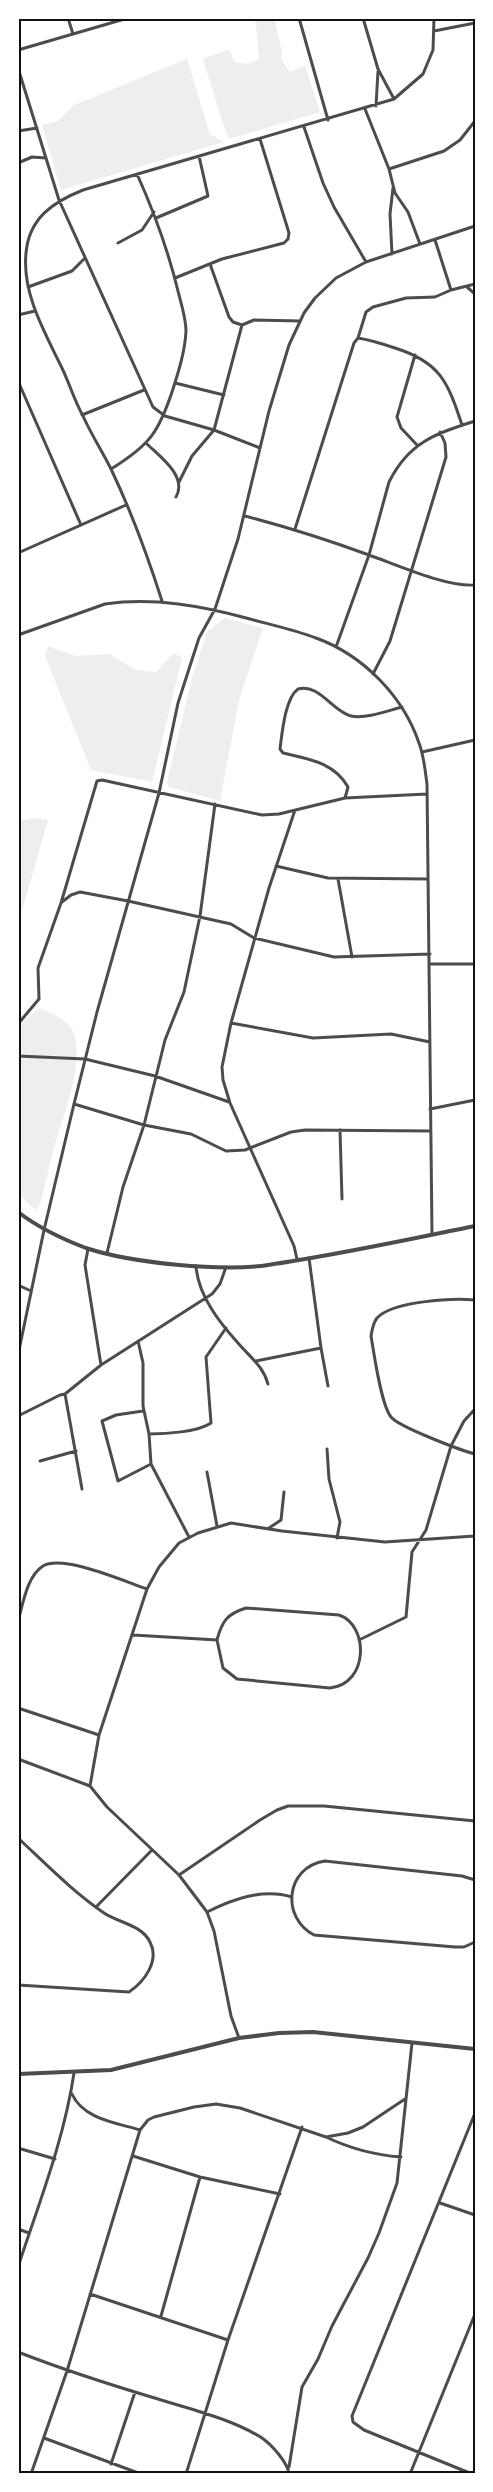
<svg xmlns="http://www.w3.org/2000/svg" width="493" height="2492" viewBox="0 0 493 2492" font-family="Rubik,sans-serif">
<rect width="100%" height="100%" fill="#fff"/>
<path fill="#eee" d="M 253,18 L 274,18 L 282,52 L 281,59 L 290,72 L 305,65 L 320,112 L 229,139 L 222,121 L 203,59 L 230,49 L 234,62 L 248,64 L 259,59 L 256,24 Z
M 187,59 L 210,134 L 224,142 L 61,190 L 42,125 L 58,121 L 74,105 Z
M 225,618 L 263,628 L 239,700 L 220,801 L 169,787 L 167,782 L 191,682 L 207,632 Z
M 48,646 L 76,656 L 109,654 L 136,670 L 156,672 L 174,653 L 182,658 L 152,782 L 91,770 L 45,656 Z
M 38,818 L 48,820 L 18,925 L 18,821 Z
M 40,1008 C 50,1013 69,1020 73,1032 C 85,1062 64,1114 55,1144 C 50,1162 46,1180 42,1198 L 37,1209 L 33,1208 L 18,1193 L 18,1026 Z"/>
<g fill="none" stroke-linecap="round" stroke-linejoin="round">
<path stroke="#4c4c4c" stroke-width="3" d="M 68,18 L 73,34
M 299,18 L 328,120
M 363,18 L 378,69 L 394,99
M 434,31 L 475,23
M 18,50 L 128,18
M 18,68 L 59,200 L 153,407 L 165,416 L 214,430 L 260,448
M 376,106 L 378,71
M 365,109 L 389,169 L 395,193 L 408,212 L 420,244
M 304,127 L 323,183 L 334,207 L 366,262
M 18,131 L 37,128
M 18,163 L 32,157 L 46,158
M 389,169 L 444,151 L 460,140 L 475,121
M 156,218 L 208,196 L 199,156
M 435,240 L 451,290
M 118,243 L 142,230 L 154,212
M 392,254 L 390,214 L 393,188
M 210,264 L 229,317 L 233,322 L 242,325
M 175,278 L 222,259 L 284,243 L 288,239 L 289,233 L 260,139
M 28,287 L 72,271 L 84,259
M 467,287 L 475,294
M 18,315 L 35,311
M 358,338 L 366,312 L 373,307 L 406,298 L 435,297 L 451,290 L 475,284
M 415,355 L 397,417 L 401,428 L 417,445
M 18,381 L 81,525
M 175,383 L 224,395
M 82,415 L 144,390
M 146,443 C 159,456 188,476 176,497
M 111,469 C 150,445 159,432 173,389 C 179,370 185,351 186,331 C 186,320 182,306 179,295 C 169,253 155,214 137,174
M 179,482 L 192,456 L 214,430 L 242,325 L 254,320 L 300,321
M 245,516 C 287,527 328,540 369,555 C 397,565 446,587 475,585
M 295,529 L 354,343 L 358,338 C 371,340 383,344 395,348 C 440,362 448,382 462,425
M 18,553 L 126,505
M 162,601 C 148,557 131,511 111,469 C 102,451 91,434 83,416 C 74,400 69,382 61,366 C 44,331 22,293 26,253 C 29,218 53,202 83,190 L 394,99 L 423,74 L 433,50 L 434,18
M 18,635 L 105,604 C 154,597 203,606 250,619 C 272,625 295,630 316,638 C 363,655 403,696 419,743 C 424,756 425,770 427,784 L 432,1235
M 336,647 L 369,555 L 389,482 C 409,442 435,434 475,421
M 373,674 L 390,641 L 446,457 L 445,443 L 440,432
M 422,752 L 475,740
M 345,798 L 348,787 C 334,762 308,759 283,753 L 280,749 C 282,734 285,698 298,689 C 319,683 333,712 351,716 C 366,719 387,711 402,707
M 295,810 L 269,888 L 231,1023 L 222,1067 L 223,1080 L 230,1103 L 294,1246 L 297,1259
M 276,866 L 328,878 L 428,879
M 338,879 L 352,957
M 62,902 L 71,895 L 80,892 L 128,901 L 231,924 L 254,938 L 334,957 L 430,954
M 429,964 L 475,964
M 231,1023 L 313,1038 L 391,1034 L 430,1042
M 18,1024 L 39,999 L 38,968 L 61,903 L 97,781 L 102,780 L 262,815 L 279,814 L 345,798 L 427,794
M 18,1056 L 85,1059 L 155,1076 L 229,1102
M 74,1104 L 144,1125 L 191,1134 L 226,1151 L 245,1150 L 291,1132 L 305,1130 L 430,1131
M 430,1109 L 475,1100
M 340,1130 L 342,1199
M 88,1249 L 85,1265 L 101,1365
M 107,1253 L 123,1187 L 144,1125 L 165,1040 L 184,992 L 200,916 L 215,804
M 196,1266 C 198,1295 219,1322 238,1343 C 250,1357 263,1366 268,1384
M 18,1285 L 31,1291
M 475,1300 C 452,1298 393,1301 377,1318 C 373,1323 372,1330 371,1336 C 374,1353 381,1405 391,1417 C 399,1427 460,1450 475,1454
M 138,1341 L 143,1363 L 143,1406 L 149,1434 L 151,1464 L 189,1537
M 321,1348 L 328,1386
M 18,1355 L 44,1230 L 74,1104 L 97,1012 L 159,793 L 178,703 L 199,638 L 215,609 L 238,539 L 269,411 L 289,345 L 304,313 L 315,298 L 336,278 L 366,262 L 475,226
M 256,1361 L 321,1348 L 309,1258
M 65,1394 L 82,1489
M 143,1411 L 116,1415 L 102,1421 L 118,1481 L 151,1464
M 18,1416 L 60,1395 L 65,1394 L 101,1365 L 212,1294 L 220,1284 L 226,1267
M 149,1434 C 166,1434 198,1432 211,1423 L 206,1357 L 226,1328
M 327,1449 L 329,1479 L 340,1522 L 337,1538
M 40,1461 L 76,1451
M 207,1472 L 217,1526
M 269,1528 L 281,1520 L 284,1492
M 18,1621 C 23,1604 27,1576 43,1566 C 63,1554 126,1582 147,1589
M 133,1635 L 217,1640 L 223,1668 L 237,1679 L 330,1688 C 369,1684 369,1625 339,1615 L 246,1608 C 227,1614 222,1621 217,1640
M 359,1640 L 406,1617 L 412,1552 L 426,1530 L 451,1446 L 464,1421 L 475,1409
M 18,1708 L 99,1735
M 18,1759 L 90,1786
M 18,1838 C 46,1864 72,1891 104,1913 C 119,1923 142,1925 150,1942 C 160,1961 144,1982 129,1992 L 18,1985
M 179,1875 L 260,1820 L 277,1810 L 288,1806 L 324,1806 L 475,1821
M 475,1880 L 462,1876 L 325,1861 C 285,1867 281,1918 314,1935 L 455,1947 L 464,1947 L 475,1942
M 96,1907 L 151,1851
M 207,1912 C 233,1899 263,1888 292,1897
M 239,2038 L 231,2016 L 214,1931 L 207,1912 L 179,1875 L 107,1807 L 90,1786 L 99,1735 L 147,1589 L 159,1567 L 179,1543 L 198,1533 L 231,1523 L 282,1531 L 385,1542 L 475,1536
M 72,2094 C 83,2119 117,2123 140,2130
M 326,2137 C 351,2149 374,2155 401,2157
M 18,2148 L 55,2159
M 133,2156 L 200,2177 L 280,2194
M 440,2203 L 475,2215
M 18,2229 L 29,2233
M 18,2267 C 39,2203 64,2140 74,2073
M 90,2294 L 228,2340
M 161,2316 L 200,2177
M 18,2352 C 64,2370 111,2385 158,2399 C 193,2410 232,2419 262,2438 C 272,2445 288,2463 289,2474
M 44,2438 L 141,2474
M 111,2464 L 135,2392
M 289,2467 L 302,2387 L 318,2359 L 332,2326 L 368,2258 L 379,2233 L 397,2183 L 412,2043
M 31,2474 L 67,2371 L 140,2130 L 148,2120 L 154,2117 L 194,2107 L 216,2104 L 240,2108 L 326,2137 L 348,2133 L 363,2127 L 405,2099
M 186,2474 L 228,2340 L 302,2127
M 410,2474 L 475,2314
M 472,2474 L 364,2430 L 353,2422 L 352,2416 L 475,2113"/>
<path stroke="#4c4c4c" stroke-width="4" d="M 18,1212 C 39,1228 62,1239 86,1248 C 131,1263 222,1272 268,1265 C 337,1255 406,1240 475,1226
M 18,2074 L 111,2070 L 239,2038 L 279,2033 L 313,2032 L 475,2049"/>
</g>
<rect width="493" height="2492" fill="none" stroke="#ffffff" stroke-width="39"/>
<rect x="20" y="20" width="454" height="2452" fill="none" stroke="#111" stroke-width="2"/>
</svg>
